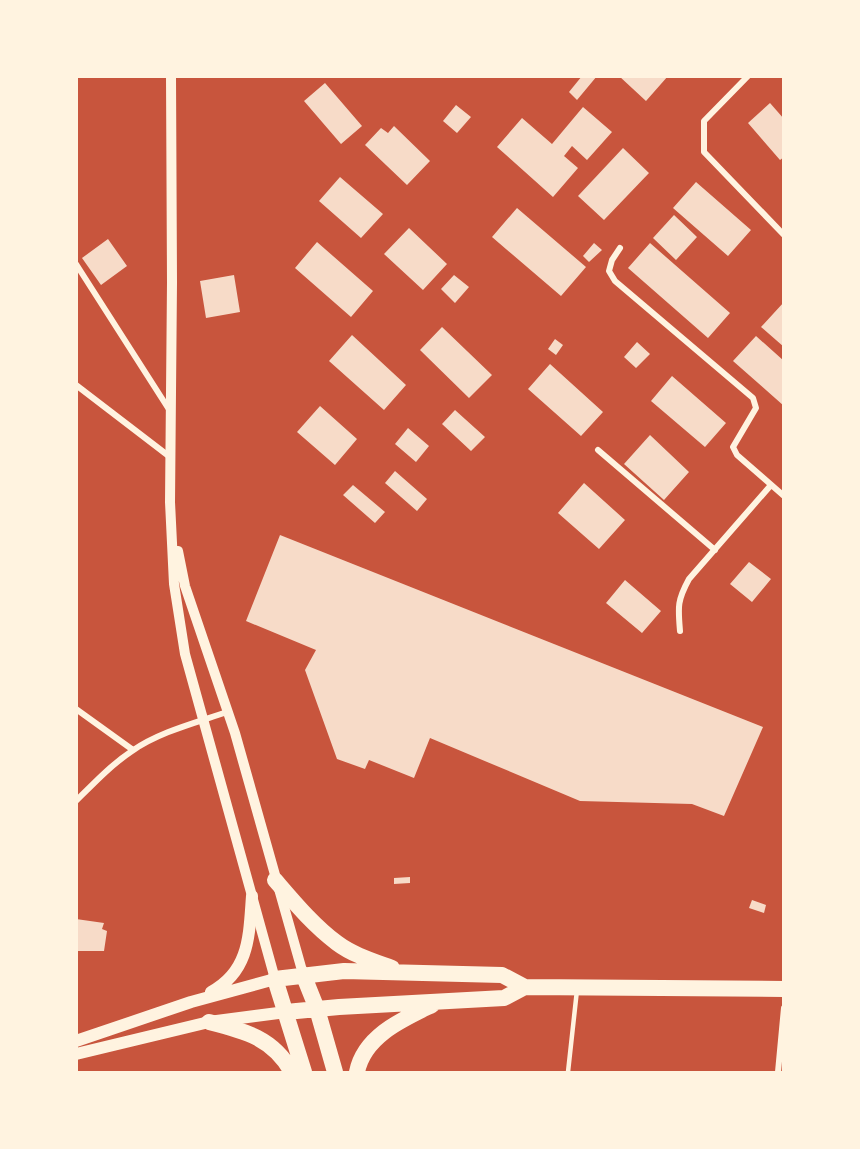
<svg xmlns="http://www.w3.org/2000/svg" width="860" height="1149" viewBox="0 0 860 1149" font-family="Commissioner,sans-serif">
<rect width="100%" height="100%" fill="#c8553d"/>
<path fill="#f7dbc8" d="M 582,76 L 597,76 L 577,100 L 569,92 Z
M 619,76 L 668,76 L 646,101 Z
M 325,83 L 362,126 L 341,144 L 304,101 Z
M 770,103 L 784,119 L 784,157 L 780,160 L 748,123 Z
M 456,105 L 471,117 L 457,133 L 443,121 Z
M 583,107 L 612,132 L 587,160 L 572,146 L 564,156 L 578,168 L 553,197 L 497,147 L 522,118 L 552,144 Z
M 394,126 L 430,161 L 407,185 L 365,145 L 381,128 L 388,133 Z
M 623,148 L 649,173 L 604,220 L 578,196 Z
M 340,177 L 383,214 L 361,238 L 319,201 Z
M 696,182 L 751,230 L 728,256 L 673,208 Z
M 517,208 L 586,267 L 561,296 L 492,237 Z
M 674,215 L 697,237 L 676,260 L 653,238 Z
M 409,228 L 447,264 L 423,290 L 384,254 Z
M 108,239 L 127,266 L 101,285 L 82,258 Z
M 317,242 L 373,291 L 351,317 L 295,268 Z
M 594,243 L 602,250 L 589,262 L 583,256 Z
M 650,243 L 730,313 L 708,338 L 628,268 Z
M 234,275 L 240,312 L 206,318 L 200,281 Z
M 454,275 L 469,287 L 455,303 L 441,289 Z
M 784,302 L 784,347 L 761,327 Z
M 442,327 L 492,375 L 469,398 L 420,350 Z
M 352,335 L 406,385 L 384,410 L 329,361 Z
M 756,336 L 784,361 L 784,406 L 733,361 Z
M 555,339 L 563,345 L 556,355 L 548,349 Z
M 637,342 L 650,354 L 636,368 L 624,357 Z
M 550,364 L 603,412 L 581,436 L 528,389 Z
M 672,376 L 726,423 L 705,447 L 651,401 Z
M 320,406 L 357,439 L 335,465 L 297,432 Z
M 455,410 L 485,437 L 471,451 L 442,424 Z
M 408,428 L 429,446 L 416,462 L 395,444 Z
M 650,435 L 689,472 L 664,500 L 624,464 Z
M 395,471 L 427,499 L 417,511 L 385,483 Z
M 584,483 L 625,520 L 599,549 L 558,513 Z
M 353,485 L 385,512 L 375,523 L 343,495 Z
M 280,535 L 763,727 L 724,816 L 692,804 L 580,801 L 430,738 L 414,778 L 369,760 L 365,769 L 337,759 L 305,670 L 316,650 L 246,621 Z
M 749,562 L 771,579 L 752,602 L 730,584 Z
M 625,580 L 661,611 L 642,633 L 606,603 Z
M 410,877 L 410,883 L 394,884 L 394,878 Z
M 752,900 L 766,905 L 764,913 L 749,908 Z
M 76,919 L 104,923 L 102,929 L 107,931 L 104,951 L 76,951 Z"/>
<g fill="none" stroke-linecap="round" stroke-linejoin="round">
<path stroke="#fff3e0" stroke-width="4.5" d="M 568,1072 L 577,990"/>
<path stroke="#fff3e0" stroke-width="6" d="M 748,76 L 704,121 L 704,152 L 784,235
M 620,248 L 612,260 L 609,271 L 615,281 L 753,398 L 756,408 L 733,447 L 737,455 L 784,496
M 76,264 L 170,411
M 76,385 L 170,457
M 598,450 L 715,550
M 680,631 C 678,607 677,601 689,579 L 771,485
M 76,709 L 133,750
M 76,801 C 94,783 111,765 132,751 C 159,732 195,723 227,712
M 778,1072 L 784,1008"/>
<path stroke="#fff3e0" stroke-width="10" d="M 171,76 L 172,282 L 170,502 L 174,584 L 185,654 L 275,979
M 178,551 L 185,586 L 235,733 L 303,974"/>
<path stroke="#fff3e0" stroke-width="12" d="M 211,992 C 250,971 249,935 252,896
M 76,1041 L 191,1002 L 275,979
M 76,1054 L 209,1022 L 286,1012"/>
<path stroke="#fff3e0" stroke-width="16" d="M 275,880 C 294,902 313,925 337,943 C 353,955 373,961 392,968
M 303,974 L 317,1009 L 335,1072
M 286,1012 L 339,1007 L 504,998 L 525,987
M 209,1022 C 245,1031 273,1038 292,1072
M 304,1072 L 275,979 L 344,971 L 502,975 L 525,987 L 784,989
M 357,1072 C 364,1036 403,1019 432,1005"/>
</g>
<rect width="860" height="1149" fill="none" stroke="#fff3e0" stroke-width="156"/>
</svg>
